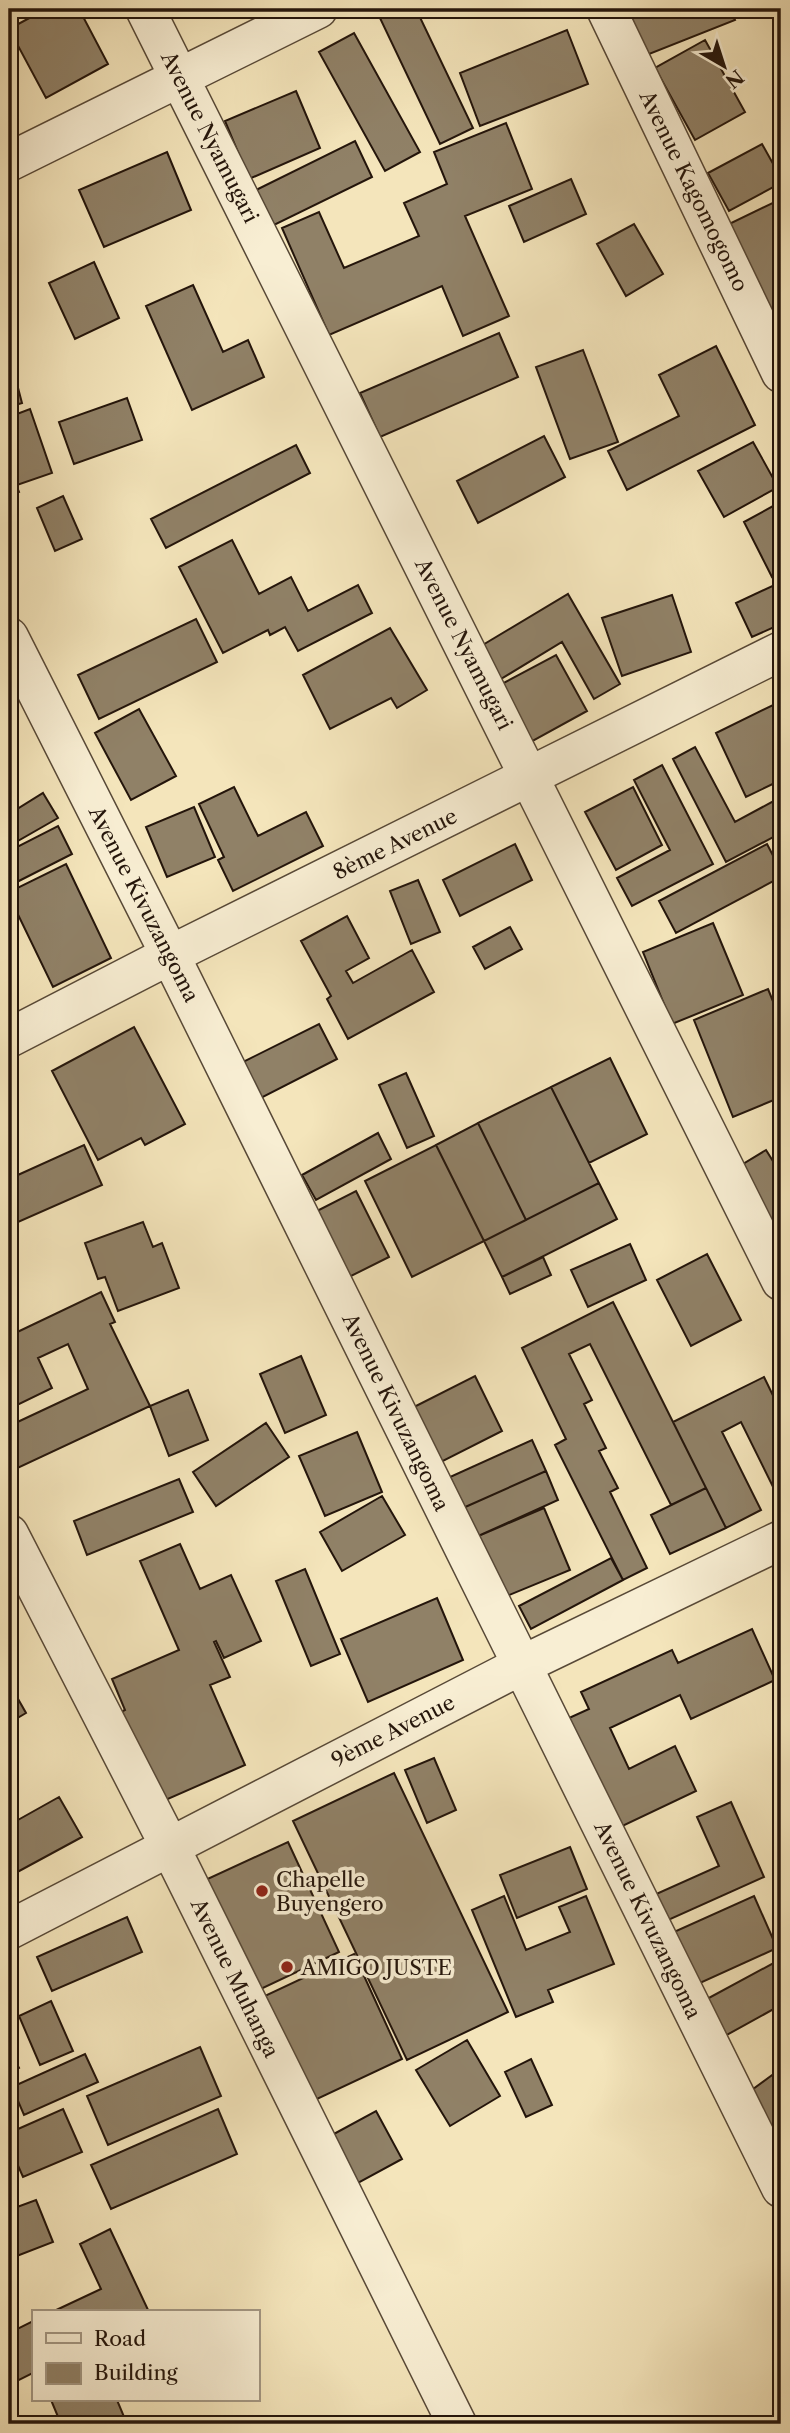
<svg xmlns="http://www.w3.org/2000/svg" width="790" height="2433" viewBox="0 0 790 2433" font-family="'Libre Caslon Text',serif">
<rect width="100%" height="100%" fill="#f4e5bb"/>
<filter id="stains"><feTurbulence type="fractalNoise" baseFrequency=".00286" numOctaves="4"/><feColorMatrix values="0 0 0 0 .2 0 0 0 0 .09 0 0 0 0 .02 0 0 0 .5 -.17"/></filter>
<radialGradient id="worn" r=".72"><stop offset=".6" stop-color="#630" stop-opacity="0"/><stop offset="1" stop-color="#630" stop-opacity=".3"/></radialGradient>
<path fill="#908167" stroke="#24150b" stroke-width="2" d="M 9,9 L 33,9 L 9,21 Z
M 46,9 L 79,9 L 108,64 L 46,98 L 9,29 Z
M 393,9 L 416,9 L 473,128 L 440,144 L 379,16 Z
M 649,9 L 730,9 L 735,20 L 634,60 L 619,21 Z
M 567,30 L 588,84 L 480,126 L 460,73 Z
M 354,33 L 420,152 L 385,171 L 319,52 Z
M 705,40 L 745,112 L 695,140 L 655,68 Z
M 296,91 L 320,148 L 249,179 L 225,121 Z
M 506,123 L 532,189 L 465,216 L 509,316 L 463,336 L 442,286 L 329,335 L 282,228 L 319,212 L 344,268 L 419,236 L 404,203 L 447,184 L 434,152 Z
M 355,141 L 372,177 L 274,225 L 256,190 Z
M 762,144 L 781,178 L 781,183 L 729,211 L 708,173 Z
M 167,152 L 191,210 L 104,247 L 79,190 Z
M 571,179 L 586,214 L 524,242 L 509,206 Z
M 781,199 L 781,346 L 725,226 Z
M 634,224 L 663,274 L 626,296 L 597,244 Z
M 94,262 L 119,318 L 75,339 L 49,283 Z
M 193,285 L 223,352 L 248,340 L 264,377 L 192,410 L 146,306 Z
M 499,333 L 518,377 L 380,437 L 360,393 Z
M 716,346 L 755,425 L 627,490 L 608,451 L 679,416 L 659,375 Z
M 583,350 L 618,442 L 570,459 L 536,367 Z
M 17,384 L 22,403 L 9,407 L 9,386 Z
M 127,398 L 142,440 L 74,464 L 59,422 Z
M 30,409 L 52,473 L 17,485 L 9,462 L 9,417 Z
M 544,436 L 565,477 L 478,523 L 457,481 Z
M 753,442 L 778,487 L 724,517 L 698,471 Z
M 296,445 L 310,473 L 166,548 L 151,519 Z
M 9,467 L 19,492 L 9,496 Z
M 63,496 L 82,539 L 55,551 L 37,508 Z
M 775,505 L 781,517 L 781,572 L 772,577 L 744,522 Z
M 232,540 L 259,594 L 291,577 L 308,611 L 358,585 L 372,613 L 298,651 L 285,627 L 270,635 L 268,630 L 223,653 L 179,567 Z
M 781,582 L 781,624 L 752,637 L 736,603 Z
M 568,594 L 620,684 L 594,699 L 562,642 L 496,682 L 476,649 Z
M 672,595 L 691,652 L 622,676 L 602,618 Z
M 196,619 L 217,662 L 99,719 L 78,675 Z
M 390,628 L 427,690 L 397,708 L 391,698 L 330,729 L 303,675 Z
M 556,655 L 587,711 L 529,743 L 498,686 Z
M 781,702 L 781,722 L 773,705 Z
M 773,705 L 781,722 L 781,780 L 746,797 L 716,733 Z
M 139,709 L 176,776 L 131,800 L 95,733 Z
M 695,747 L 735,822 L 781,797 L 781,833 L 726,862 L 673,759 Z
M 662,765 L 713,864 L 632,906 L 617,878 L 670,850 L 634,780 Z
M 234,787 L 258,836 L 306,812 L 323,846 L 233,891 L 218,860 L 224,857 L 199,804 Z
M 633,787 L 662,845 L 616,870 L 585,812 Z
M 43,793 L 58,818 L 9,846 L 9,794 L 17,809 Z
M 194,807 L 215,857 L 167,877 L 146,827 Z
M 58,826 L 72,854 L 9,886 L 9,851 Z
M 515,844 L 532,880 L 460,916 L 443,880 Z
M 767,844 L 781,871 L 781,877 L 676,933 L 659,901 Z
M 66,864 L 111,958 L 53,987 L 9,896 L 9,892 Z
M 418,880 L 440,932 L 411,944 L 390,891 Z
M 347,916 L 369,958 L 346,971 L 353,983 L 412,950 L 434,992 L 348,1039 L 327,999 L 331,996 L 301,941 Z
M 713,923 L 743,995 L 672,1024 L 643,952 Z
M 510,927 L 522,949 L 485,969 L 473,947 Z
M 768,989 L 781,1021 L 781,1097 L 733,1117 L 694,1020 Z
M 319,1024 L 337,1059 L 255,1101 L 237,1065 Z
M 134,1027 L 185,1124 L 145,1145 L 141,1138 L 98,1160 L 52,1071 Z
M 610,1058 L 647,1134 L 589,1163 L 551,1087 Z
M 406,1073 L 434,1136 L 407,1148 L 379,1085 Z
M 551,1087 L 599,1183 L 526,1220 L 478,1123 Z
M 478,1123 L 526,1220 L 484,1241 L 436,1145 Z
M 378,1133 L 391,1159 L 316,1200 L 302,1175 Z
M 84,1145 L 102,1185 L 9,1226 L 9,1179 Z
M 436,1145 L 484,1241 L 412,1277 L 365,1181 Z
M 766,1150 L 781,1174 L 780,1235 L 738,1167 Z
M 599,1183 L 617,1219 L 502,1277 L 484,1241 Z
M 356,1191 L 389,1257 L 345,1279 L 313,1213 Z
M 143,1222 L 153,1247 L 162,1243 L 179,1288 L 118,1311 L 105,1277 L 98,1279 L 85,1243 Z
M 630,1244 L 646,1280 L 588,1307 L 571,1270 Z
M 707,1254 L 741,1320 L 691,1346 L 657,1280 Z
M 543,1257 L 551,1275 L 510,1294 L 502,1277 Z
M 101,1292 L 115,1322 L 110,1324 L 150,1406 L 9,1472 L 9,1426 L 88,1389 L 68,1344 L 38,1358 L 52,1388 L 9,1409 L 9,1336 Z
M 613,1302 L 706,1488 L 671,1505 L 590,1344 L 569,1354 L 592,1400 L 584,1404 L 606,1448 L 599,1451 L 618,1488 L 610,1492 L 647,1568 L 623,1580 L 555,1445 L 566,1439 L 522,1348 Z
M 301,1356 L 326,1415 L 285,1433 L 260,1374 Z
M 475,1376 L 502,1431 L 437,1464 L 410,1409 Z
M 764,1377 L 781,1412 L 781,1503 L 741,1422 L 722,1432 L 761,1510 L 726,1528 L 673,1422 Z
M 188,1390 L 208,1440 L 169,1456 L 150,1406 Z
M 266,1423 L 289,1457 L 216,1506 L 193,1472 Z
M 357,1432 L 382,1492 L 325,1516 L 299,1456 Z
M 532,1440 L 546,1471 L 463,1508 L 450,1477 Z
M 546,1471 L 558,1500 L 476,1537 L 463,1508 Z
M 179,1479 L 193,1512 L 87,1555 L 74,1521 Z
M 706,1488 L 726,1528 L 670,1554 L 651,1515 Z
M 382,1496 L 405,1535 L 342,1571 L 320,1532 Z
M 544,1508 L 570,1570 L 502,1598 L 476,1537 Z
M 180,1544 L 200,1589 L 231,1575 L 261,1641 L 224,1658 L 216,1641 L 214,1642 L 230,1677 L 210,1685 L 245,1765 L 161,1802 L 121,1712 L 125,1710 L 112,1679 L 179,1650 L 140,1561 Z
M 611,1558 L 623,1580 L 531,1629 L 519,1606 Z
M 305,1569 L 340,1654 L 311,1666 L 276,1581 Z
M 437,1598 L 463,1660 L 368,1702 L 341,1639 Z
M 752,1629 L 775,1680 L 691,1719 L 680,1695 L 610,1728 L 629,1769 L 675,1746 L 696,1791 L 614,1830 L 558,1723 L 589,1709 L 581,1692 L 672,1650 L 678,1663 Z
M 9,1683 L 26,1713 L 9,1723 Z
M 434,1758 L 456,1810 L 427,1823 L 405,1770 Z
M 394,1773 L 508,2012 L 407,2060 L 293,1821 Z
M 59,1797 L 82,1837 L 10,1876 L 9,1825 Z
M 731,1802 L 764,1877 L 666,1921 L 654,1895 L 719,1866 L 697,1817 Z
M 288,1842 L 339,1952 L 252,1993 L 201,1882 Z
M 570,1847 L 587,1889 L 517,1918 L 500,1875 Z
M 504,1896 L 526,1950 L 570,1932 L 559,1907 L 586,1896 L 614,1964 L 548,1990 L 553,2002 L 516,2017 L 472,1910 Z
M 754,1896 L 777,1948 L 689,1988 L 665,1936 Z
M 127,1917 L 142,1952 L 52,1991 L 37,1957 Z
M 354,1954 L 402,2059 L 300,2107 L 252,2002 Z
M 781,1959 L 781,2005 L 714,2042 L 694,2006 Z
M 51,2001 L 73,2051 L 40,2065 L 19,2016 Z
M 467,2040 L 500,2096 L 450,2126 L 416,2070 Z
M 200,2047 L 221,2096 L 108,2145 L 87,2096 Z
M 9,2050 L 19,2068 L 9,2074 Z
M 85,2054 L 98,2082 L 24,2115 L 12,2087 Z
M 531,2059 L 552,2105 L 526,2117 L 505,2072 Z
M 779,2070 L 781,2074 L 781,2126 L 771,2133 L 745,2095 Z
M 63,2109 L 82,2152 L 23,2177 L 9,2145 L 9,2133 Z
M 218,2109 L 237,2154 L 111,2209 L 91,2165 Z
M 376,2111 L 402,2159 L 358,2183 L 332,2135 Z
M 36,2200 L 53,2242 L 9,2259 L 9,2210 Z
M 110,2229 L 149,2312 L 52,2312 L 101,2289 L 80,2244 Z
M 33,2321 L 33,2373 L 9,2385 L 9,2333 Z
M 51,2400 L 117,2400 L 127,2424 L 61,2424 Z"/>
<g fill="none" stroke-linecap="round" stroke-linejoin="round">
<g stroke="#584937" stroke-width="41">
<path id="minor" d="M 145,9 L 781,1281
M 606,9 L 781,373
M 9,162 L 318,9
M 9,637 L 170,955 L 781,2188
M 9,1038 L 170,955 L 781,651
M 9,1534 L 170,1847 L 457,2424
M 9,1930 L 522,1665 L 781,1540"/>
</g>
<use href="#minor" stroke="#f8eed3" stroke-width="38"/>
</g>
<g fill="#8f2418" stroke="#f8eed3" stroke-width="2.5">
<circle cx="262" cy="1891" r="7"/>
<circle cx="287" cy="1967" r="7"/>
</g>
<g text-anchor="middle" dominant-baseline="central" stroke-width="7" stroke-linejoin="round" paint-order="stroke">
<g font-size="21" fill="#24150b" stroke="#f8eed3">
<text transform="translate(210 137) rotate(63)">Avenue Nyamugari</text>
<text transform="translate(694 191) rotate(64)">Avenue Kagomogomo</text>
<text transform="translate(464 644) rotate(63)">Avenue Nyamugari</text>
<text transform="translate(395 844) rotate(-26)">8ème Avenue</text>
<text transform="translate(144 904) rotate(63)">Avenue Kivuzangoma</text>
<text transform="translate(396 1412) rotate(64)">Avenue Kivuzangoma</text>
<text transform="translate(393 1731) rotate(-27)">9ème Avenue</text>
<text transform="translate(648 1920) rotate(64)">Avenue Kivuzangoma</text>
<text transform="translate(235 1978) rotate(64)">Avenue Muhanga</text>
</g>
<g font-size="21" fill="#24150b" stroke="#f8eed3" text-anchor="start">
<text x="276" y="1879">Chapelle<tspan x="276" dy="24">Buyengero</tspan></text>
<text x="301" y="1967">AMIGO JUSTE</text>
</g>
</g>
<rect width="790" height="2433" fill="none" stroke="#f4e5bb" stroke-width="35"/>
<rect x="10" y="10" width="769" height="2412" fill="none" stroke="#24150b" stroke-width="3.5"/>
<rect x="18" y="18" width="755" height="2398" fill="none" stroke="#24150b" stroke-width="2"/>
<rect x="32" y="2310" width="228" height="91" fill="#f8eed3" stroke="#a39783" stroke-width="2"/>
<rect x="46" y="2333" width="35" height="10" fill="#f8eed3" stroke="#a39783" stroke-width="2"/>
<text x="94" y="2346" font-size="21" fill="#24150b">Road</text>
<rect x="46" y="2363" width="35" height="21" fill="#908167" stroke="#a39783" stroke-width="2"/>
<text x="94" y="2380" font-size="21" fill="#24150b">Building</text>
<g transform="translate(724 66) rotate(141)" stroke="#f8eed3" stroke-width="5" paint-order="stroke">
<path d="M0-5L12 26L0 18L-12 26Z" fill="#24150b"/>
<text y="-10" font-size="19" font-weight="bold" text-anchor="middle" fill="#24150b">N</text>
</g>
<rect width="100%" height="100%" filter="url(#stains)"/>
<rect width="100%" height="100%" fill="url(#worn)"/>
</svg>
